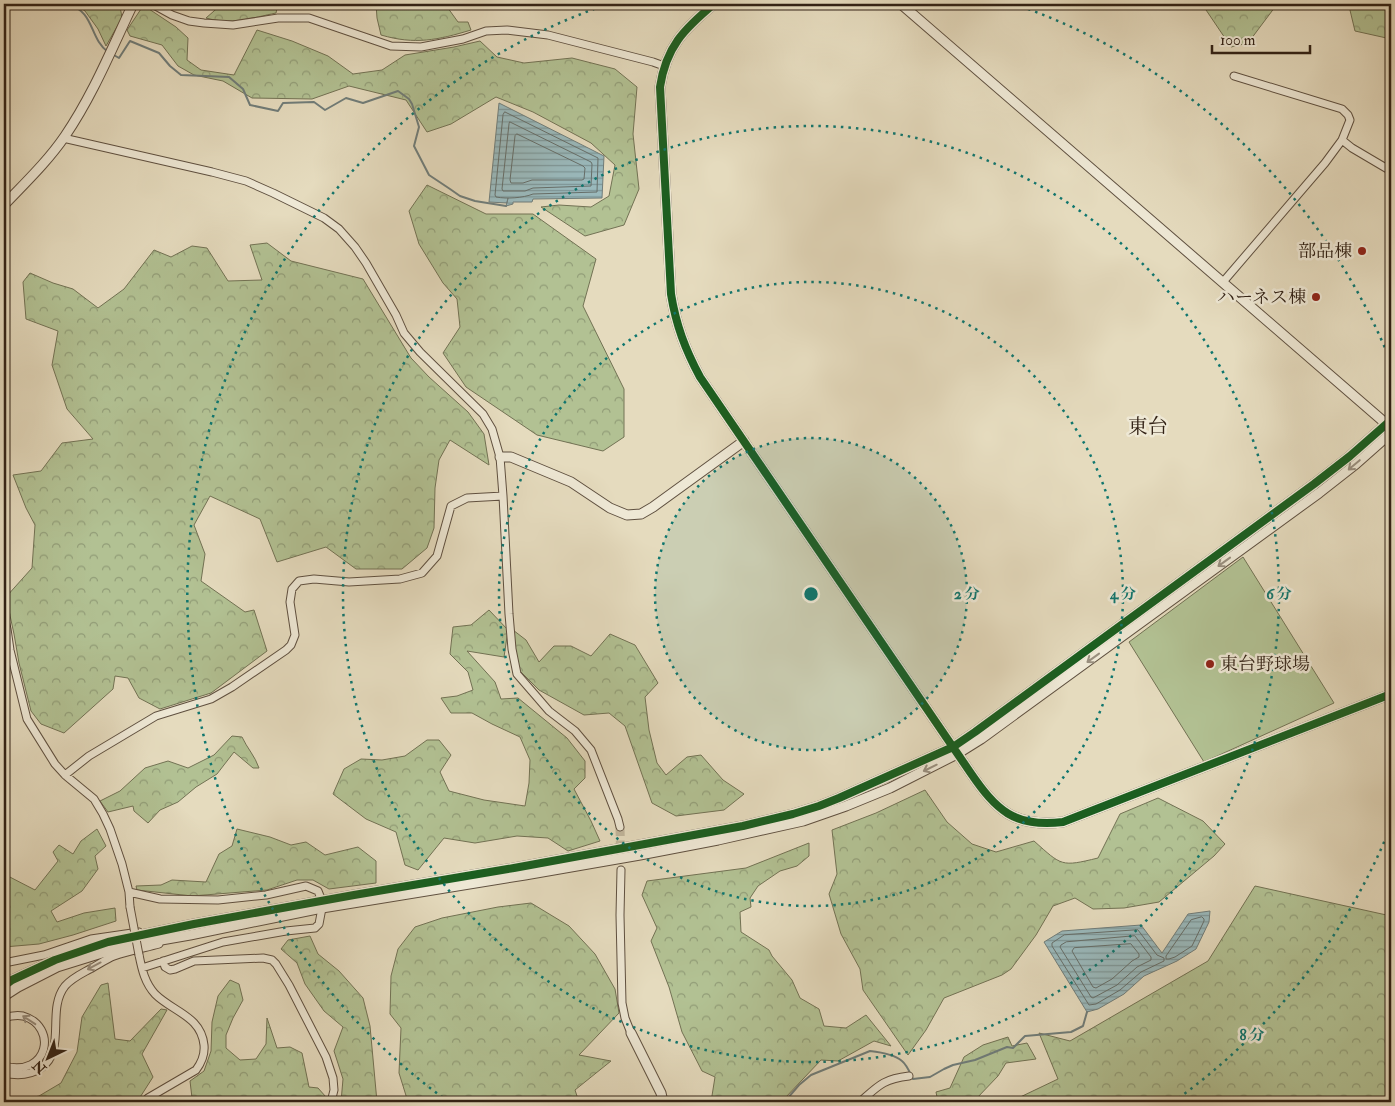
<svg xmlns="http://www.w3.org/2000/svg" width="1395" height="1106" viewBox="0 0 1395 1106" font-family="'IM FELL Double Pica','Noto Serif JP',serif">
<defs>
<pattern id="forest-crowns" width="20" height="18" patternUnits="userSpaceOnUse" patternTransform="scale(1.25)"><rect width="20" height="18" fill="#b2c193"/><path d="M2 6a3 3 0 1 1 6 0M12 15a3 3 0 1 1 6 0" fill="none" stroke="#919c77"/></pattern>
<pattern id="water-rules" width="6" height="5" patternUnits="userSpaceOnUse" patternTransform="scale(1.25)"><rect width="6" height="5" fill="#9ab9bc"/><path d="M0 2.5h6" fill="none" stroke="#7e9698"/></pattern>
</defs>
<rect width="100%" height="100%" fill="#e5dbbe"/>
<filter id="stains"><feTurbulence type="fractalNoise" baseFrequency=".004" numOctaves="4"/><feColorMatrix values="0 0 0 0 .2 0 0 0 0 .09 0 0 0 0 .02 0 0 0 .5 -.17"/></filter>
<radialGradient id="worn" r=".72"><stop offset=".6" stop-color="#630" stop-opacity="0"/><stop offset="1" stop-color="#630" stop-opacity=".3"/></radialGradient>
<path fill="url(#forest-crowns)" stroke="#727254" d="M 75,4 L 96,4 L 104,6 L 105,4 L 130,4 L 130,6 L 120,6 L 122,18 L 106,46 L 98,29 L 85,11 Z
M 222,4 L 278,4 L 276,13 C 252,18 230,25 206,18 Z
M 376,4 L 445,4 L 458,22 L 468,22 L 471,30 C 438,40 415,45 381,35 L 377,18 Z
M 1202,4 L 1238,4 L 1241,6 L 1269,4 L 1275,7 L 1248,43 L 1231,47 Z
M 1332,4 L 1391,4 L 1391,39 L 1355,31 L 1349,6 Z
M 146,7 L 176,27 L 188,38 L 187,60 L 201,70 L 234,75 L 257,30 L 292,41 L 328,56 L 353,74 L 382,70 L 405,55 L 454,47 L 480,41 L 497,57 L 524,63 L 572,58 L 615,69 L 637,87 L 633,134 L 639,189 L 624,225 L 585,236 L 541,207 L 559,205 L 591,207 L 609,196 L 615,165 L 591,143 L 533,112 L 496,97 L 451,124 L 427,132 L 406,100 L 349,86 L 312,99 L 252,98 L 223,81 L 194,75 L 178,66 L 162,45 L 130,36 L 127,30 L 141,9 Z
M 427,185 L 486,214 L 533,214 L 596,259 L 583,306 L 624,389 L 624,437 L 603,451 L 537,435 L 466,387 L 443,353 L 460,327 L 457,299 L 443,283 L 419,244 L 409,211 Z
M 267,243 L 291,261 L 363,279 L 411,358 L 429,377 L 468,412 L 484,434 L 489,465 L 450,440 L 439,460 L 435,488 L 434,528 L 427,548 L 402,569 L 356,569 L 326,547 L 277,562 L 260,519 L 210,496 L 194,525 L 205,554 L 201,581 L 245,612 L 254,610 L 267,651 L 211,693 L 160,709 L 139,698 L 128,678 L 115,676 L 113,689 L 64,733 L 41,724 L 31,711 L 19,663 L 14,634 L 6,597 L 32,568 L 35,525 L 26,508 L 13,475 L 41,471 L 62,443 L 93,439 L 67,409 L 52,365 L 58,331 L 26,319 L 23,282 L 30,273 L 53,283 L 73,289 L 98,308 L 124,289 L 154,250 L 171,257 L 192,246 L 207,248 L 228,281 L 262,280 L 250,245 Z
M 489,610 L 508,630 L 504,657 L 467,651 L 495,682 L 501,699 L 518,698 L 567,738 L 585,761 L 585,778 L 574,789 L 591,821 L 600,841 L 568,851 L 548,838 L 517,836 L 475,843 L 444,838 L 418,870 L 405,865 L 396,832 L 366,819 L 333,794 L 344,769 L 361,759 L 382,760 L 405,756 L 427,740 L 439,740 L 451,755 L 440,772 L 449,791 L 484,800 L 525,806 L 529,783 L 530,760 L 520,737 L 492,724 L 472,713 L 451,713 L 441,698 L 457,696 L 473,690 L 468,672 L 450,654 L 453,627 L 471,625 Z
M 513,630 L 526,640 L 539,662 L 554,646 L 571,646 L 591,656 L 610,634 L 635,645 L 658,683 L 645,697 L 649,730 L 657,763 L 666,775 L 687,757 L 701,755 L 723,780 L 744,794 L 724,810 L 676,816 L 652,803 L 625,726 L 609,713 L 584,715 L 539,690 L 516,667 Z
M 232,736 L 242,737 C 247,748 255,756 259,768 L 253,768 L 234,752 L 217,774 L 196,787 L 178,802 L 160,810 L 148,823 L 134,811 L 133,806 L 108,812 L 100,801 L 120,791 L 145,768 L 168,761 L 188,768 L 214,755 Z
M 925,790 L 947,822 L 972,844 L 996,852 L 1034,841 C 1062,866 1061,867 1098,858 L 1120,814 L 1158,798 L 1203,821 L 1225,844 L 1214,856 L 1159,902 L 1124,908 L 1093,909 L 1075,898 L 1053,906 L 1036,935 L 1011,969 L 1002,975 L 944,998 L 926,1030 L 908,1055 L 863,990 L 860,969 L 841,934 L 829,894 L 837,874 L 832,830 L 876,813 Z
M 97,829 L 106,846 L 95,856 L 98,869 L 82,891 L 51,911 L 57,922 L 84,913 L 115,908 L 116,921 L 73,935 L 39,944 L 4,947 L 4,874 L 35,890 L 58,861 L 53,852 L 59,845 L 73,854 L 81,841 Z
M 237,829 L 270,837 L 291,845 L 306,842 L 325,855 L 358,847 L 376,861 L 376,883 L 329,889 L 313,880 L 297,880 L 267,890 L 192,896 L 137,890 L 136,886 L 161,885 L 172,880 L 206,882 L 219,854 L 232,846 Z
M 809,843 L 809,856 L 797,866 L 780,871 L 758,886 L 750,898 L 751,907 L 740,912 L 741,932 L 769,950 L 772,956 L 792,980 L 800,998 L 819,1009 L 824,1026 L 846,1028 L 866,1015 L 891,1046 L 874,1041 L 838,1061 L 821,1060 L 785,1098 L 773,1102 L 711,1102 L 715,1077 L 702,1071 L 682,1032 L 669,987 L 651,941 L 657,928 L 642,895 L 647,881 L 746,868 Z
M 1255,886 L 1391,916 L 1391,1102 L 1016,1102 L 1014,1100 L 1058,1079 L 1039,1033 L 1070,1041 L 1208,961 Z
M 531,903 L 569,926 L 595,954 L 615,989 L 619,1013 L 579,1055 L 611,1061 L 575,1090 L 579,1102 L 408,1102 L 399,1073 L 401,1028 L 390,1014 L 391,976 L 398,949 L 415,927 L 442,918 L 498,907 Z
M 310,936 L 318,954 L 339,971 L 363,998 L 370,1026 L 377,1102 L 341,1102 L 343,1079 L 334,1051 L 343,1027 L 324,1011 L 305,984 L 297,963 L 281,949 L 288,940 Z
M 230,980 L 239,984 L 243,1000 L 233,1018 L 226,1035 L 226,1048 L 240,1060 L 256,1059 L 266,1044 L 267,1018 L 277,1048 L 290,1047 L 302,1053 L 309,1087 L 318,1088 L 326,1097 L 325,1102 L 188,1102 L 192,1098 L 190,1081 L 204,1071 L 211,1051 L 212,1022 L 218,996 Z
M 108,983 L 115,1039 L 130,1041 L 161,1009 L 167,1010 L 142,1054 L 153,1077 L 137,1102 L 12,1102 L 39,1096 L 61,1083 L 77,1052 L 82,1017 L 101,985 Z
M 1008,1037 L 1012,1046 L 1027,1043 L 1036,1059 L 1006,1063 L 998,1076 L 976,1099 L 975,1102 L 938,1102 L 936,1092 L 950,1088 L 964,1057 L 983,1045 Z"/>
<path fill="#b2c193" stroke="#727254" d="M 1243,557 L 1334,703 L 1204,762 L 1129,642 Z"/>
<path fill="url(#water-rules)" stroke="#707d7a" d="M 499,103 L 604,156 L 602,198 L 533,199 L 532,202 L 513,202 L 513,204 L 506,206 L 508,198 L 507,203 L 489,202 Z
M 1210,911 L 1209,922 L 1196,949 L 1177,961 L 1144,976 L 1124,994 L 1098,1009 L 1087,1012 L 1044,942 L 1062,931 L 1141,925 L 1162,953 L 1188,914 Z"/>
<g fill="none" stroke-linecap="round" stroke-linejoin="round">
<path stroke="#666e69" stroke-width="1" d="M 505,112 L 598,158 L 597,192 L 533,194 C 523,198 507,199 496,197 L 495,195 L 503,115 Z
M 510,122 L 591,162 L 592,164 L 591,186 L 533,188 L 525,191 L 503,191 L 502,189 L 509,124 Z
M 517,134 L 583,166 L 585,168 L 584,179 L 582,180 L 532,180 L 523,183 L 511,183 L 510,180 L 515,136 Z
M 1202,917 L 1204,919 L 1204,921 L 1192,946 L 1175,957 L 1169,959 L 1166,959 L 1166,956 L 1191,920 Z
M 1138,930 L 1157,955 L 1164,958 L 1164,961 L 1141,972 L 1120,990 L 1096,1004 L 1089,1005 L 1052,946 L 1052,943 L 1064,935 Z
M 1135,936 L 1151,957 L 1151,960 L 1137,967 L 1117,985 L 1093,998 L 1091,997 L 1060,947 L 1061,945 L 1066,942 Z
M 1131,944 L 1139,954 L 1139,957 L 1132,961 L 1112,979 L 1096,988 L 1093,987 L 1072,951 L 1074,948 Z"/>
<path stroke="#707d7a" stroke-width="2" d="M 68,4 C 95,12 89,38 108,52
M 112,54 L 119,58 L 130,41 L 159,53 L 170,66 L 181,75 L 229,77 L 243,89 L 250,105 L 278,111 L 283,103 L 314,102 L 325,110 L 346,98 L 363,103 L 398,91 L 409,99 L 412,104 L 419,127 L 414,146 L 429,175 L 450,189 L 460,196 L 475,201 L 506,206
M 780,1102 L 787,1099 L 799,1085 L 811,1075 L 870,1051 C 879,1052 894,1054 902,1061 C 907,1065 910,1073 913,1079 L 930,1077 L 944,1069 L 953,1065 L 975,1060 L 1007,1047 L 1013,1048 L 1025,1036 L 1071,1032 L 1083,1026 L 1087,1012"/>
<path stroke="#c1b69c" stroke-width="9" stroke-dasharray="9 4.5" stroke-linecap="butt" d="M 620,827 L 621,870"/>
<g stroke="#5f5040" stroke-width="9">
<path id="minor" d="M 152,4 L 172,15 L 189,21 L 204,23 L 233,25 L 278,18 L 309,18 L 391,46 L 421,47 L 463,39 L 486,31 L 507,30 L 548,35 L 653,62 L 664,66
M 63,138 L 212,172 L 246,181 L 273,193 L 324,218 L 339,229 L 355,247 L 366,263 L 396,315 L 404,333 L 420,352 L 483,414 L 492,429 L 500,457 L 503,496 L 509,614 L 512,649 L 517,674 L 549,711 L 575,731 L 591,750 L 618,819 L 620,827
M 1342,140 L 1352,148 L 1391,171
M 1223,282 L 1325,163 L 1342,140 L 1350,120 L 1348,115 L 1342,109 L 1234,76
M 4,616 L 7,629 L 10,650 L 27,719 L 55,764 L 65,775 L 94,799 L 103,814 L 110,829 L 122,864 L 129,892 L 130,907
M 65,775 L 89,756 L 156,716 L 211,699 L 232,687 L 286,650 L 291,645 L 295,635 L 290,602 L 292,589 L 299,581 L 314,579 L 349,582 L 400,579 L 422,573 L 437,556 L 451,506 L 467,498 L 503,496
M 621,870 L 620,915 L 622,1003 L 625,1018 L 631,1033
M 129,892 L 160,899 L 218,900 L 266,895 L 306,886 L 318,891 L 322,901
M 139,955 C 142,970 145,983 155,994 C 173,1012 201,1016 204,1045 C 205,1055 202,1062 196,1070 L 148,1098 L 144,1102
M 163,961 L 165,967 L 170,970 L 175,969 L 194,961 L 263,958 L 272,960 L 276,964 L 289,985 L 326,1057 L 333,1078 L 334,1090 L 331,1102
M 4,963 L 44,955 L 91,939 L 139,932
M 142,968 L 223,942 L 286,931 L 315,928 L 319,924 L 322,908
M 4,1018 C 10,1016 17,1015 23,1016 C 58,1026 49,1078 4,1066
M 4,1073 C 17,1076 29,1076 41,1068 C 67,1050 46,1010 65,986 C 72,978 81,974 90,969 C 98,965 106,959 114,956 C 128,951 144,948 159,944
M 860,1102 C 878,1086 883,1079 909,1076"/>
</g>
<g stroke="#5f5040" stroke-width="11">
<path id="tertiary" d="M 714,4 C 684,29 666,47 660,87 L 671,294 C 676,325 685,349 700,377 L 970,772 C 996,810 1014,828 1063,822 L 1391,694
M 901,4 L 1391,428
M 4,205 C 25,183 48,161 65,136 C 93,95 112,48 133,4
M 500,457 L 511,457 L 571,482 L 610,508 L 627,515 L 641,514 L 653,507 L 744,441
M 4,986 L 12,980 L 55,960 L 108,942 L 194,924 L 354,895 L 514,868 L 743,826 L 793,814 L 819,806 L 839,798 L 953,747 L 975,732 L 1314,484 L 1350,456 L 1391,420
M 4,996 L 18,987 L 57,967 L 102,953 L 144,943 L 190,935 L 322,908 L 525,875 L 640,855 L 718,840 L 803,821 L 846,806 L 890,788 L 957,754 L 981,739 L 1319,493 L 1356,464 L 1391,433
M 631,1033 L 661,1093 L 663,1102"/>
</g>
<use href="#minor" stroke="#eee8d5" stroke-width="7"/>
<use href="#tertiary" stroke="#eee8d5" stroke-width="9"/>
<g stroke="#5f5040" stroke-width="9" stroke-linecap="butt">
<path id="minor-bridge" d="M 130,907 L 139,955"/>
</g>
<use href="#minor-bridge" stroke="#eee8d5" stroke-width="7"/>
<g stroke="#eee8d5" stroke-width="11">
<path id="cycleway" d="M 714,4 C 684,29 666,47 660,87 L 671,294 C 676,325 685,349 700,377 L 970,772 C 996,810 1014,828 1063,822 L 1391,694
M 4,986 L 12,980 L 55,960 L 108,942 L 194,924 L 354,895 L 514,868 L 743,826 L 793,814 L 819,806 L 839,798 L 953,747 L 975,732 L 1314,484 L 1350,456 L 1391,420"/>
</g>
<use href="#cycleway" stroke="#1b5e20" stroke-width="8"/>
</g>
<defs><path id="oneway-shaft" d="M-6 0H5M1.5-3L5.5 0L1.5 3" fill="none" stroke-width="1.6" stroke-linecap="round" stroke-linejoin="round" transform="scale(1.25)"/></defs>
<g stroke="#998f7f">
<use href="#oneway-shaft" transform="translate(1354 465) rotate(140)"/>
<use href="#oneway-shaft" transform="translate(1224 562) rotate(144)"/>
<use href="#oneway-shaft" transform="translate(1093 658) rotate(144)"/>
<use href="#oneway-shaft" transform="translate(930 768) rotate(154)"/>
<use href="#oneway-shaft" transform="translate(94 966) rotate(152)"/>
<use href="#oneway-shaft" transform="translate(29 1020) rotate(-147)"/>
</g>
<circle cx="811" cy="594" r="156" fill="#0f766e" fill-opacity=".12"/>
<g fill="none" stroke="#0f766e" stroke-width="2.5" stroke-dasharray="2.5 5">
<circle cx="811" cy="594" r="156"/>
<circle cx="811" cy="594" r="312"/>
<circle cx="811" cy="594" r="468"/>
<path d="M1390 828A624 624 0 0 1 1173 1102M449 1102A624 624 0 0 1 608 4M1014 4A624 624 0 0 1 1390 360"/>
</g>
<g fill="#8f2418" stroke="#eee8d5" stroke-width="2">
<circle cx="1362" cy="251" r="5"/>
<circle cx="1316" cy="297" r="5"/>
<circle cx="1210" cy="664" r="5"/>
</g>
<g text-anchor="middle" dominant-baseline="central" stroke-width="5" stroke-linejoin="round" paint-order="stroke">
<g font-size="18" fill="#322216" stroke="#eee8d5" text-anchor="end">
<text x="1352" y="251">部品棟</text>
<text x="1306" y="297">ハーネス棟</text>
<text x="1220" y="664" text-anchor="start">東台野球場</text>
</g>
<g font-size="20" fill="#322216" stroke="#eee8d5">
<text x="1148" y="426">東台</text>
</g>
</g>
<circle cx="811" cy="594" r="8" fill="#0f766e" stroke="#eee8d5" stroke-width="2.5"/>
<g font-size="15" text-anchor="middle" font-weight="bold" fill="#0f766e" stroke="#eee8d5" stroke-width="5" stroke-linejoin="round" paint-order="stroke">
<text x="967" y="599">2 分</text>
<text x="1123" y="599">4 分</text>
<text x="1279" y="599">6 分</text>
<text x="1252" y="1040">8 分</text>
</g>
<rect width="1395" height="1106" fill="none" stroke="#e5dbbe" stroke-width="20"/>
<rect x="5" y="5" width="1385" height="1096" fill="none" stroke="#322216" stroke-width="2.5"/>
<rect x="10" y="10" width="1375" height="1086" fill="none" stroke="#322216"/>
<g transform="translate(48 1058) rotate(223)" stroke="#eee8d5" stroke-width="4" paint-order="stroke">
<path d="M0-4L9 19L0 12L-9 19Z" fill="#322216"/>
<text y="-8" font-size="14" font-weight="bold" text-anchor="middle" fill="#322216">N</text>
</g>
<path d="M1212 45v8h98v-8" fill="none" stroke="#322216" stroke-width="2.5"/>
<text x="1220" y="45" font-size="15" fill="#322216" stroke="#eee8d5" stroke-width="4" paint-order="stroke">100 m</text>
<rect width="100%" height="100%" filter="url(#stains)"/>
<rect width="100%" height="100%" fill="url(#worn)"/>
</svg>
